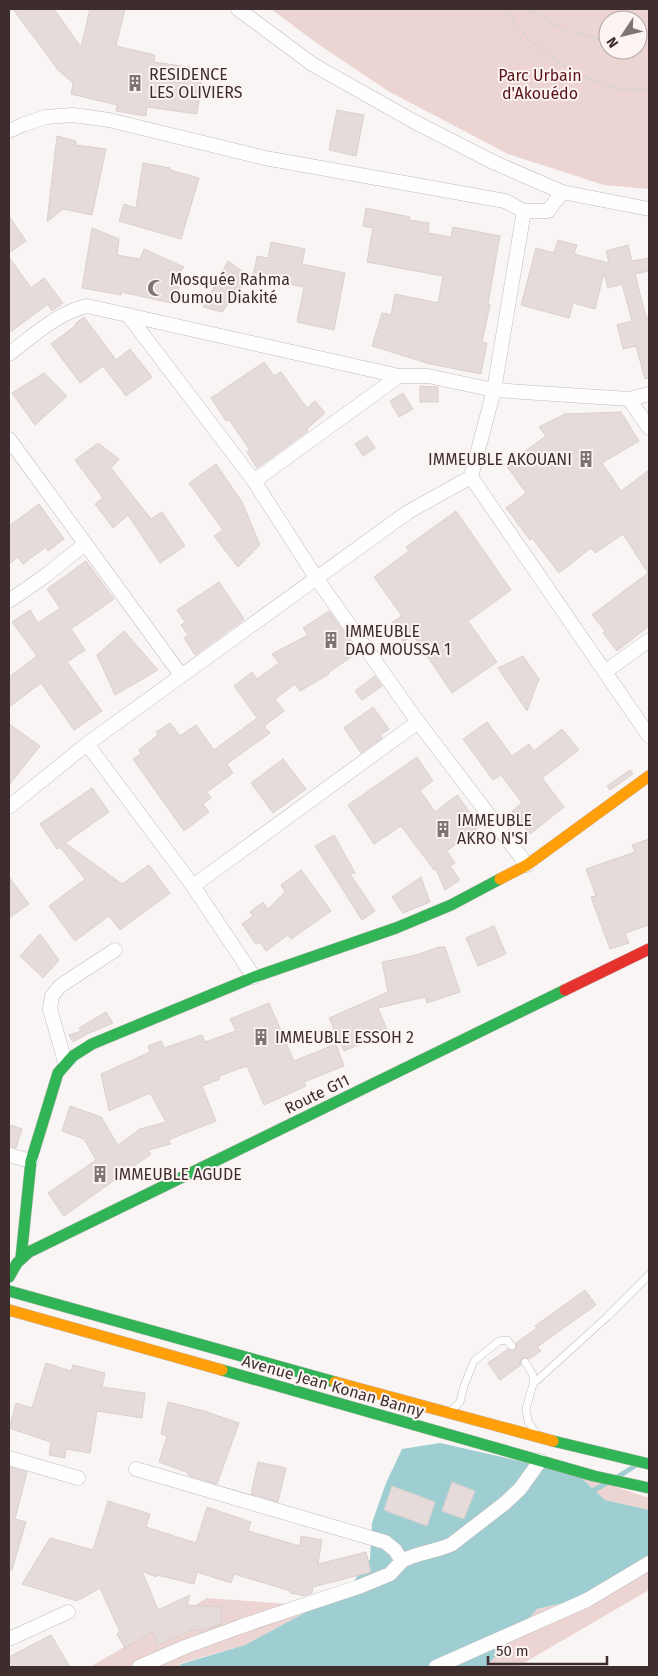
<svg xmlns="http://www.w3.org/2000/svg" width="658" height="1676" viewBox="0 0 658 1676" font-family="'Fira Sans',sans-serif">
<rect width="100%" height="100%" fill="#faf5f5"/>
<path fill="#ebd4d2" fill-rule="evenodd" d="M 271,9 L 649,9 L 649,189 L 604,185 L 508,154 L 388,91 L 318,44 ZM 608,20 L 638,20 L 638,50 L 608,50 Z
M 577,1474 L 649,1498 L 649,1510 L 605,1500 Z
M 649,1564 L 649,1590 L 517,1667 L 483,1667 L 487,1666 L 537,1609 L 576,1600 Z
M 207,1598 L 317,1606 L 245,1645 L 181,1663 L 179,1667 L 90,1667 Z"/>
<path fill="#9eced1" d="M 440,1443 L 577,1474 L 605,1500 L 649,1510 L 649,1564 L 576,1600 L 537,1609 L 487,1666 L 483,1667 L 179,1667 L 181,1664 L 245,1645 L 317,1606 L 351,1585 L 370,1559 L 372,1523 L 386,1483 L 402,1449 Z"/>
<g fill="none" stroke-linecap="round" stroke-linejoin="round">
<path stroke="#9eced1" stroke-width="5" d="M 619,1476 L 635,1466
M 589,1493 L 605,1484"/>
</g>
<path fill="#e4dbda" stroke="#dad0cf" d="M 13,9 L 54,9 L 81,47 L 90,9 L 125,9 L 116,46 L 155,55 L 154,62 L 203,69 L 197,114 L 147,107 L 146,116 L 116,111 L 117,105 L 71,94 L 73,83 L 58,70 Z
M 337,110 L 364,115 L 356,156 L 329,150 Z
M 57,136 L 76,141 L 76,145 L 106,149 L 92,215 L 63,209 L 47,222 Z
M 143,163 L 170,168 L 170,170 L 199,178 L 181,239 L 119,221 L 124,204 L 136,208 Z
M 366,208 L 410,217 L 409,220 L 429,223 L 428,233 L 451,237 L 453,227 L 500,236 L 488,304 L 490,305 L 482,342 L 487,343 L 481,374 L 430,364 L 372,346 L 382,313 L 391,315 L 395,294 L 438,303 L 443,276 L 367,262 L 373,228 L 363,226 Z
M 9,216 L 26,241 L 9,253 Z
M 92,228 L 119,239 L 117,255 L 140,259 L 144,249 L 184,267 L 174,280 L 180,282 L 176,304 L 121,292 L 121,295 L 82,288 Z
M 558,240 L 577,245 L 574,254 L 609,263 L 606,251 L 628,245 L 632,261 L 649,258 L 649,271 L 635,274 L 646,317 L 649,317 L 649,378 L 645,379 L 636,346 L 623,349 L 617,325 L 632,321 L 622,284 L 608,288 L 604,273 L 595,309 L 573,303 L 569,318 L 521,305 L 536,248 L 554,253 Z
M 271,242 L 305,249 L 302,264 L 345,273 L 334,330 L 297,322 L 304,287 L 253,277 L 257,256 L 268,258 Z
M 9,257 L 31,288 L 44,278 L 63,303 L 52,311 L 48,304 L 9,333 Z
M 228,261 L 249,276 L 222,312 L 203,307 Z
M 84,317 L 116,360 L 130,349 L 152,377 L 126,396 L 103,366 L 80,383 L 51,344 L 75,326 L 76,323 Z
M 264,362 L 274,376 L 281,372 L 307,408 L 315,401 L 325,413 L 307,429 L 308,431 L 257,468 L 247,452 L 250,450 L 229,420 L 226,421 L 211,398 Z
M 44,373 L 67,396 L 35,425 L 12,393 Z
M 420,386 L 438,387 L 438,402 L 420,402 Z
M 403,393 L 413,409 L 399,417 L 390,401 Z
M 621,412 L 639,441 L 602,463 L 621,491 L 649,470 L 649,626 L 617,651 L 603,633 L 605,631 L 592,615 L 648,573 L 623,534 L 595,553 L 591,548 L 559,573 L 532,538 L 530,540 L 506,508 L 526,493 L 506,465 L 546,436 L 539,427 L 565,414 Z
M 367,436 L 375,448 L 363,456 L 355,444 Z
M 98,443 L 119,459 L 111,468 L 151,519 L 162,512 L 185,546 L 160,563 L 128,515 L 113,528 L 95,504 L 103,498 L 75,460 Z
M 216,464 L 242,502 L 260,545 L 238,567 L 214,536 L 223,530 L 189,483 Z
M 39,504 L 64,539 L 48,551 L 46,547 L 23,564 L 18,557 L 9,564 L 9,526 Z
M 456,511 L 511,590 L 468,621 L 497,662 L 452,693 L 413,635 L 403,642 L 391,623 L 402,616 L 374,577 L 409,551 L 406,547 Z
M 86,561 L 114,599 L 71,629 L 85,650 L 67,662 L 102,711 L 74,730 L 41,683 L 9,707 L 9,677 L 37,656 L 12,622 L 30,610 L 38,623 L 60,608 L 47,589 Z
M 219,582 L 244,619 L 195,655 L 184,638 L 188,635 L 181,625 L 185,622 L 177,610 Z
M 329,611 L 358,652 L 328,673 L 329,674 L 300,691 L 295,684 L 275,699 L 284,711 L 264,726 L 270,733 L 227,764 L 233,773 L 207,792 L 211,798 L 203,804 L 209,812 L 184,831 L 133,759 L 141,754 L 139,750 L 158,735 L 156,732 L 170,723 L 180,736 L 196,725 L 214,750 L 257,718 L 234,686 L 252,672 L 257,679 L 279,663 L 272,654 L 308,635 L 303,628 Z
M 124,631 L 158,670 L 115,695 L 97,655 Z
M 523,656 L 539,679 L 527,711 L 498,668 Z
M 375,676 L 382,686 L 362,700 L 355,691 Z
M 373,707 L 389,729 L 380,735 L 382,738 L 361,753 L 344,728 Z
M 487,722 L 512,756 L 529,744 L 534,751 L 562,729 L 579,750 L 542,778 L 564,807 L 530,834 L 512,811 L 522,803 L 501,775 L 493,780 L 463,739 Z
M 9,724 L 40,746 L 9,785 Z
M 417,757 L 433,781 L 420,790 L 435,812 L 457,795 L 480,826 L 447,851 L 455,863 L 450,866 L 460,880 L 445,890 L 436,869 L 434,870 L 401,826 L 374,844 L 348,805 Z
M 283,759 L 306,789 L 273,813 L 251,783 Z
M 630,770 L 633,774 L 610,790 L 607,786 Z
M 92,788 L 109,812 L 65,843 L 122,884 L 149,865 L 170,893 L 120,930 L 109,916 L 75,941 L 49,906 L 85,879 L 60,847 L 57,849 L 40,824 Z
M 334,835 L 355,873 L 350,874 L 375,911 L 362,920 L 315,846 Z
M 649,839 L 649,925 L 625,933 L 629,943 L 610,949 L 591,897 L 596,896 L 586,869 L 635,852 L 632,845 Z
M 301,870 L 331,911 L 291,939 L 288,935 L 266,951 L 260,942 L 256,944 L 242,924 L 253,916 L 250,912 L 263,902 L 268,909 L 285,892 L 281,885 Z
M 9,877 L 29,904 L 9,918 Z
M 421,877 L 430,902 L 403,913 L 392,897 Z
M 494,926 L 506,954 L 478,966 L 466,938 Z
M 40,934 L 59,960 L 43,978 L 20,956 Z
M 439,947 L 445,947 L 460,992 L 427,1003 L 425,997 L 378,1008 L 388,1032 L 344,1051 L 329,1018 L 388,992 L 382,962 L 416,955 Z
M 269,1003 L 294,1061 L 336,1044 L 344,1066 L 304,1082 L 306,1086 L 264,1105 L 247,1066 L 219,1076 L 220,1079 L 202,1086 L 216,1121 L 168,1140 L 171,1144 L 148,1150 L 151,1154 L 64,1216 L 48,1193 L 96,1160 L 84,1139 L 62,1131 L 70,1106 L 101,1117 L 118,1145 L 140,1129 L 166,1122 L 150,1093 L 109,1111 L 101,1074 L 150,1052 L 148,1046 L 161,1041 L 164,1048 L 202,1035 L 205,1042 L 236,1031 L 230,1019 Z
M 106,1012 L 113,1023 L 87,1034 L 73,1042 L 69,1035 L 81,1031 L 79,1028 Z
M 11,1125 L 22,1129 L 16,1148 L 9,1146 L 9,1132 Z
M 585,1290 L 596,1305 L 537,1347 L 541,1351 L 529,1359 L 525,1357 L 522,1358 L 520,1362 L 521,1365 L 500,1380 L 488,1363 L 508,1349 L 511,1351 L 515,1350 L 517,1347 L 516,1343 L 537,1328 L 535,1326 Z
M 46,1363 L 71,1371 L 73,1365 L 105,1373 L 102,1387 L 145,1393 L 142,1418 L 97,1411 L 90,1453 L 66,1449 L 65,1458 L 49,1455 L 51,1442 L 9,1428 L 16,1403 L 32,1408 Z
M 168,1402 L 204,1411 L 239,1423 L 217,1484 L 188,1475 L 189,1473 L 159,1462 L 167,1436 L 161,1434 Z
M 258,1462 L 286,1468 L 278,1502 L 251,1494 Z
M 9,1467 L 27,1472 L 15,1519 L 26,1522 L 12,1570 L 9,1570 Z
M 452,1482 L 475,1491 L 464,1519 L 442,1511 Z
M 392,1486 L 435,1502 L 427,1526 L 384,1510 Z
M 108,1501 L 150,1514 L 146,1527 L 196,1543 L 207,1507 L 251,1522 L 248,1531 L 300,1546 L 301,1536 L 322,1540 L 318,1564 L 366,1552 L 371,1572 L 313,1587 L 312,1593 L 305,1596 L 290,1593 L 291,1591 L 234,1574 L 231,1583 L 197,1572 L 194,1584 L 157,1575 L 156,1577 L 142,1571 L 158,1610 L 190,1595 L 187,1605 L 222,1607 L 221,1624 L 205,1630 L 191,1630 L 158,1645 L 152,1632 L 125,1648 L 117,1634 L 120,1632 L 100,1588 L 77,1601 L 22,1584 L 50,1538 L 93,1550 Z
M 51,1635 L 70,1667 L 12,1667 L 9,1657 Z"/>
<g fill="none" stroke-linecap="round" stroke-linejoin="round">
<g stroke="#c3baba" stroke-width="8">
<path id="lane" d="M 525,1362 L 533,1375 L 533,1384 L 526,1409 L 528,1421 L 536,1434
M 533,1384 L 608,1316 L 649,1275
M 451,1411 L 460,1402 L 464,1386 L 474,1361 L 499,1341 L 507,1340 L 512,1346"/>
</g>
<g stroke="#c3baba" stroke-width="15">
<path id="street" d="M 238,9 L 312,64 L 413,121 L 493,162 L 562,192 L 649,209
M 9,131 L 22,125 L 46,117 L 73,115 L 109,120 L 265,158 L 505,201 L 524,211 L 548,211 L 562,192
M 524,211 L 494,390 L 471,477 L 649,736
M 128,315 L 254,481 L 317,579 L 418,722 L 527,865
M 9,354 C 33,336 57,313 87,306 L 399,376 L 428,376 L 494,390 L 629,399 L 649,394
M 629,399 L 649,428
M 9,439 L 181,675
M 254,481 L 399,376
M 9,601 L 45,576 L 85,544
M 606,671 L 649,640
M 87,744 L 193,886 L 254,977
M 9,807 L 87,744 L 408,512 L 471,477
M 193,886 L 418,722
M 65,1062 L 50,1009 L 52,996 L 60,986 L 115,950
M 9,1155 L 31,1161
M 9,1458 L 78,1478
M 136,1469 L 385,1542 L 395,1550 L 402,1561 L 390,1574 L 361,1586 L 242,1626 L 185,1647 L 139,1667
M 402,1561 C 418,1552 436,1552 452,1544 L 505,1503 L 520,1489 L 540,1461
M 9,1639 L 68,1612
M 436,1667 L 587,1600 L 649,1563"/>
</g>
<g stroke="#c3baba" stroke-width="12">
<path id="fast" d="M 21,1258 L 31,1161 L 58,1073 L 73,1056 L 92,1044 L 254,977 L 396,928 L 451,905 L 500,879
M 9,1277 L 17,1263 L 29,1252 L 565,990
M 9,1291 L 335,1382
M 222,1370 L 594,1476 L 649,1488
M 553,1441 L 649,1464"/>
</g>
<g stroke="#c3baba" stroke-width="12">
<path id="slow" d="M 500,879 L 527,865 L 649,776
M 9,1310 L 222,1370
M 335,1382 L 553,1441"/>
</g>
<g stroke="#c3baba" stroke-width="12">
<path id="jam" d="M 565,990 L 649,949"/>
</g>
<path stroke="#d9d4d4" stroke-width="3" stroke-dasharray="2.5 2.5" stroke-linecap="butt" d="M 505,9 C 530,48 574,77 619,88 C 628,90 639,89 649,90
M 527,9 L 567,31 L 608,42
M 638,43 L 649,43"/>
<use href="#lane" stroke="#fefefe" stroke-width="7"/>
<use href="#street" stroke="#fefefe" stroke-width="14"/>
<use href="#fast" stroke="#30b455" stroke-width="11"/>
<use href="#slow" stroke="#ff9f0a" stroke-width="11"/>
<use href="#jam" stroke="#e5322d" stroke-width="11"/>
</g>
<defs>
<g id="building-bare" transform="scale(1.35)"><path d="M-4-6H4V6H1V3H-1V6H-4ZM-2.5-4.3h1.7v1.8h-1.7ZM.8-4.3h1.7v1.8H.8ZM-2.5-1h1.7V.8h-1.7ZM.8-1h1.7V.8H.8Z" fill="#7f7473" stroke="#fcf4f3" stroke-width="2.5" paint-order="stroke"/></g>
<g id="mosque-bare" transform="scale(1.35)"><path d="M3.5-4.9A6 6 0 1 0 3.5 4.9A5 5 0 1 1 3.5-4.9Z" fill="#7f7473" stroke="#fcf4f3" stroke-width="2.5" paint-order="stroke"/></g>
</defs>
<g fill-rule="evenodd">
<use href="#building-bare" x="135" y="83"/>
<use href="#mosque-bare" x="156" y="288"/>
<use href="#building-bare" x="586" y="459"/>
<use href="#building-bare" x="331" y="640"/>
<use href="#building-bare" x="443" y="829"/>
<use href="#building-bare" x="261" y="1037"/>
<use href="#building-bare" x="100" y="1174"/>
</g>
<g text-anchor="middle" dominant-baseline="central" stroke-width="4" stroke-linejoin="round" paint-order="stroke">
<g font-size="16" fill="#3d2e2d" stroke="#fcf4f3" text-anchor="start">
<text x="149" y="74">RESIDENCE<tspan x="149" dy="18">LES OLIVIERS</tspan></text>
<text x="170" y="279">Mosquée Rahma<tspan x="170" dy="18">Oumou Diakité</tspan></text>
<text x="572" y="459" text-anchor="end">IMMEUBLE AKOUANI</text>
<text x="345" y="631">IMMEUBLE<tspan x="345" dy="18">DAO MOUSSA 1</tspan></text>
<text x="457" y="820">IMMEUBLE<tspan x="457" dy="18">AKRO N'SI</tspan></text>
<text x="275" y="1037">IMMEUBLE ESSOH 2</text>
<text x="114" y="1174">IMMEUBLE AGUDE</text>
</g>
<g font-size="16" fill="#581113" stroke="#fcf4f3">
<text x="540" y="75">Parc Urbain<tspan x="540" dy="18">d'Akouédo</tspan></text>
</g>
<g font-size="16" fill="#3d2e2d" stroke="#fcf4f3">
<text transform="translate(317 1094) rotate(-26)">Route G11</text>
<text transform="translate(333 1386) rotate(16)">Avenue Jean Konan Banny</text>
</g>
</g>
<rect width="658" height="1676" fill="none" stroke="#3d2e2d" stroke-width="20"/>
<g transform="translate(623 35) rotate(235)"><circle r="24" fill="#fcf4f3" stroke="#b0a5a4"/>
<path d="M0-4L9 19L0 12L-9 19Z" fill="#7f7473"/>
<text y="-8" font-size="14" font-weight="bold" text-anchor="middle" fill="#3d2e2d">N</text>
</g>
<path d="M488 1656v8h119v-8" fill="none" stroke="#3d2e2d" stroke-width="2.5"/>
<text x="496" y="1656" font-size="15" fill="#3d2e2d" stroke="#fcf4f3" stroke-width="4" paint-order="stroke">50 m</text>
</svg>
